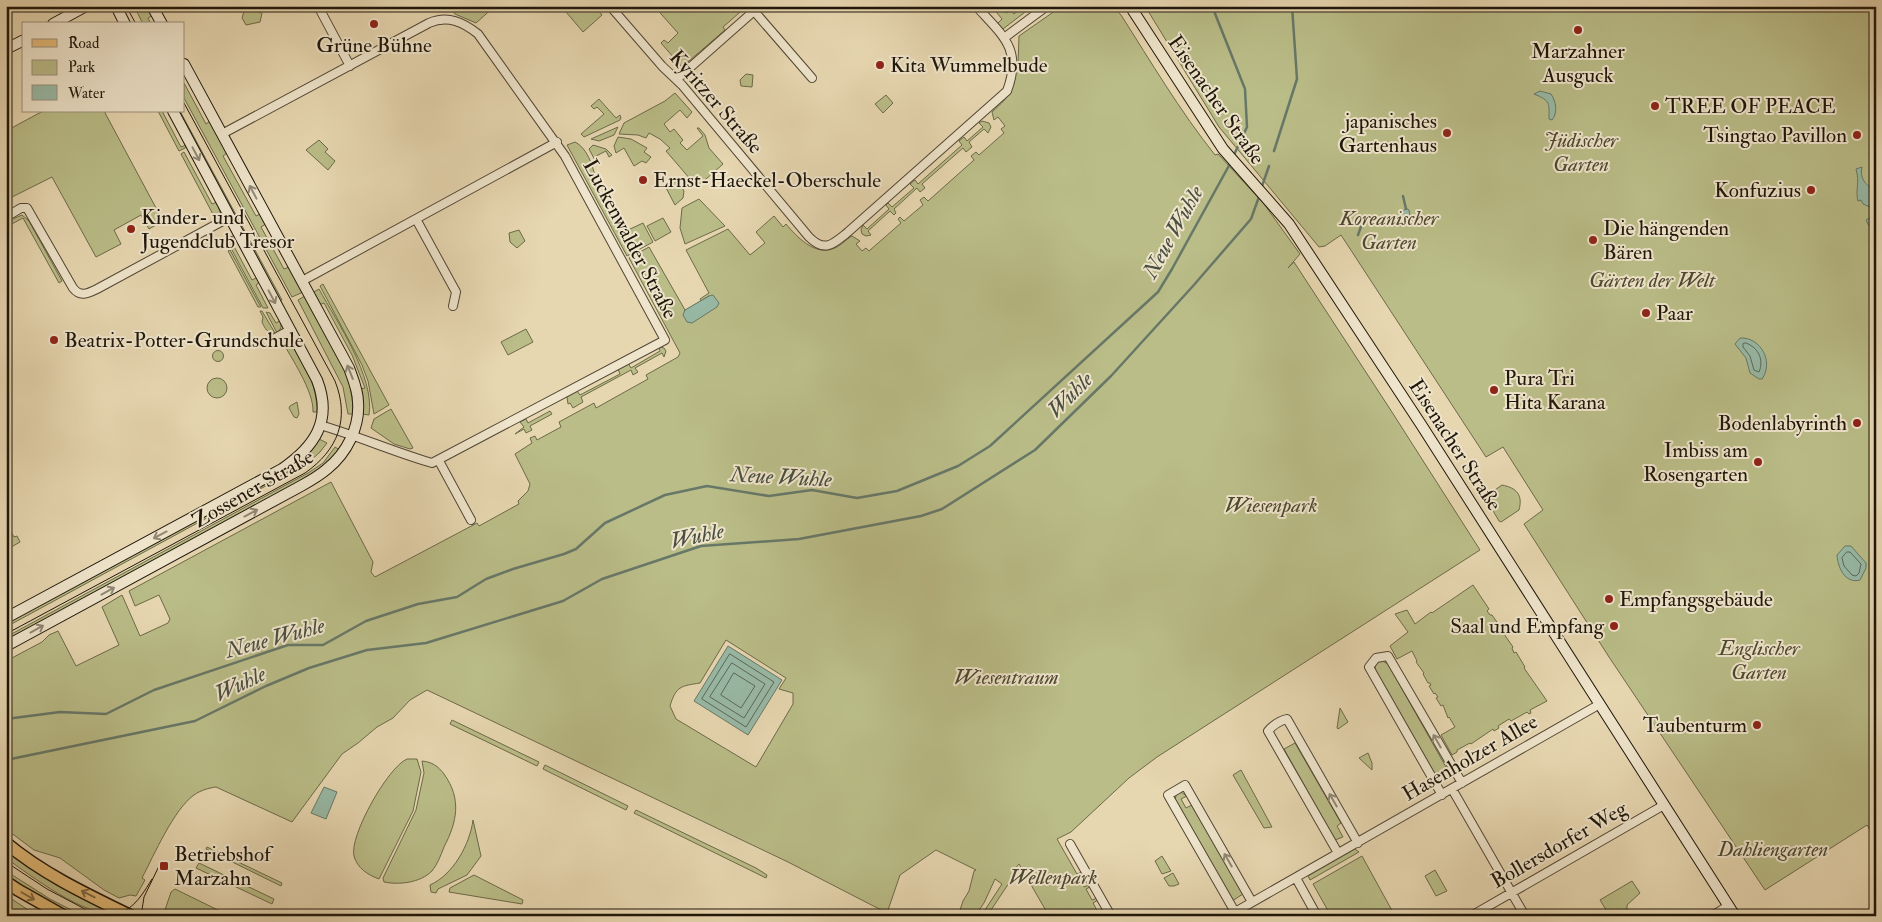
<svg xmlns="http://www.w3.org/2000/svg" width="1882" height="922" viewBox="0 0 1882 922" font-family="'IM FELL Double Pica',serif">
<rect width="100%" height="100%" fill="#e7d7b1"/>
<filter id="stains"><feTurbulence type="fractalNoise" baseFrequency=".004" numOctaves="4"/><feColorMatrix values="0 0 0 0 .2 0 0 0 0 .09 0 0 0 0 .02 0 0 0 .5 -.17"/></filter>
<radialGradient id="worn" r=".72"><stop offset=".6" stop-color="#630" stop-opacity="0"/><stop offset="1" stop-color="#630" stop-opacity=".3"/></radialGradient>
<path fill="#babd88" stroke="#6c6a49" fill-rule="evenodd" d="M 134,6 L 148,6 L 153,15 L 148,18 L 151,24 L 143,24 Z
M 448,6 L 495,6 L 476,23 L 455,14 Z
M 561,6 L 594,6 L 602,15 L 583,32 Z
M 654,6 L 747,6 L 723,27 L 725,30 L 682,67 L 661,43 L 664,40 L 668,43 L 678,33 Z
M 988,6 L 1000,6 L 1006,13 L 1011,10 L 1014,14 L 1023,6 L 1033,6 L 1003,29 L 997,24 L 1002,19 L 992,7 L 990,8 Z
M 1062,6 L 1113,6 L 1121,15 C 1151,62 1180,111 1215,155 L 1218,154 L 1264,204 L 1300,254 L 1288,268 L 1294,262 L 1390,409 L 1480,550 L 1157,757 L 1129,778 L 1071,832 L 1057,839 L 1077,874 L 1082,872 L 1083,873 L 1078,876 L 1084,887 L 1089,885 L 1090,887 L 1086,889 L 1092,900 L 1097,898 L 1098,900 L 1093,903 L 1099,914 L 1104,911 L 1105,913 L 1100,916 L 1049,916 L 1019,864 L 1014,870 L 1017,871 L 987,916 L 981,916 L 1002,884 L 995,879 L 984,903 L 975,916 L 958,916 L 963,901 L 969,891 L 974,871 L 976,870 L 936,850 L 900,875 L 887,913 L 788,862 L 427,690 L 410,700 L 393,718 L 377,727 L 358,743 L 342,754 L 292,822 L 216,787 C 209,788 201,790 194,795 C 174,809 154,855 142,878 L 145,880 L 136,896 L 130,895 L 119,898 L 104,890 L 60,858 L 34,850 L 6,829 L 6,659 L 10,659 L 42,642 L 49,635 L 58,631 L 76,666 L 119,645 L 102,607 L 122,595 L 140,636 L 168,623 L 170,619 L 159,595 L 135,606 L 129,591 L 331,482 L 373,562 L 371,572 L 375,577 L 477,523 L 479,526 L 519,504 L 518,501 L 528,491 L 530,484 L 515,454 L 532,443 L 530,438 L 535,436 L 537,440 L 561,427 L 559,422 L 594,403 L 596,408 L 648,379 L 646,375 L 678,357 L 680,353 L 629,258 L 649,247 L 685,310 L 684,311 L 709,296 L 701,301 L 700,299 L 709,293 L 686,250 L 728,229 L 750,255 L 765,243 L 756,232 L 774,216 L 783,227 L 786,224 C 797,237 814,255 832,249 C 840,247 845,240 852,236 L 860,241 L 856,244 L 862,251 L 866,248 L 869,251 L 901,223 L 898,219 L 900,217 L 904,221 L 923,205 L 920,200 L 924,197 L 928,201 L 974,160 L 971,156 L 976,152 L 979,155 L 1004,133 L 1001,129 L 1005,126 L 998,117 L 994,120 L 992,112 C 1011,95 1014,90 1016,65 L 1018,64 L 1019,36 ZM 726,640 L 786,678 L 779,689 L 793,693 L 793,704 L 756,767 L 676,719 L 670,706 C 676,686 681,686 700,683 Z
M 1145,6 L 1876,6 L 1876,839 L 1867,825 L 1765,890 L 1609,657 L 1524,524 L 1543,510 L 1503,447 L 1486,457 L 1341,235 L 1325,246 L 1319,247 L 1219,127 Z
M 245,8 L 262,13 L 260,22 L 246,25 L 242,18 Z
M 746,74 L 753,75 L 752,87 L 741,86 L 740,80 Z
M 184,83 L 206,124 L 210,121 L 227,153 L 223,156 L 256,216 L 260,214 L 266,224 L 261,227 L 284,269 L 289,267 L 303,292 L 292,297 L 184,98 Z
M 675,93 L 692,112 L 687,118 L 680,110 L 664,124 L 670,132 L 674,129 L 683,140 L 680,143 L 687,150 L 703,136 L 697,128 L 699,128 L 705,135 L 709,148 L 723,164 L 697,187 L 666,151 L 670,148 L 660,139 L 649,133 L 646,138 L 638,135 L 619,134 L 624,123 L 665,101 Z
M 886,95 L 893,103 L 883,113 L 875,104 Z
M 599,99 L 616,118 L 620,115 L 621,118 L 620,120 L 584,137 L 581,134 L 604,114 L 597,107 L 594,109 L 591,106 Z
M 43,111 L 104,111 L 163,221 L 149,229 L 141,215 L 114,230 L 121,244 L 96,257 L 52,177 L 10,198 L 6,191 L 6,131 Z
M 158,111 L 162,111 L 181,147 L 186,145 L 187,147 L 179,151 Z
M 177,111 L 180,111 L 282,300 L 280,301 Z
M 982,121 L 989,123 L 991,127 L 988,133 L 984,129 L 969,142 L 972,147 L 966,152 L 963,148 L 922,184 L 925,188 L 920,192 L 917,188 L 894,209 L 896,213 L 894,215 L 890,211 L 868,231 L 871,235 L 866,236 L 862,234 L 861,230 L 863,225 L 867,229 L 889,209 L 886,205 L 888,203 L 892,207 L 914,188 L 910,184 L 915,180 L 918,184 L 962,145 L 959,141 L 964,137 L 967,141 L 983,127 L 979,123 Z
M 618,127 L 614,135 L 599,141 L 591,139 Z
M 618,137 L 631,139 L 647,148 L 644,152 L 651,157 L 646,163 L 642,161 L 634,166 L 624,148 L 616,153 L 614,146 Z
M 319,140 L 328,149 L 325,152 L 335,161 L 328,170 L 306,150 Z
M 575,142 C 592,151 594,176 600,193 L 604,197 L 620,230 L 626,227 L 628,230 L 643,223 L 653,242 L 627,256 L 567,145 Z
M 593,145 L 606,149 L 612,155 L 609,157 L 606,151 L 596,156 L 599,163 L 597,164 L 589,149 Z
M 184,152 L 212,204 L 217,202 L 221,215 L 216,220 L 181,154 Z
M 673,181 L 679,183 L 684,191 L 683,198 L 675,205 L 664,184 Z
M 699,199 L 725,226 L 685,244 L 680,228 L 682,208 Z
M 22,215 L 29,221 L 62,281 L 59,283 L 23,218 L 6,227 L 6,222 Z
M 663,218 L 671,232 L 655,241 L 647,226 Z
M 519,230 L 525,241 L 517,248 L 510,242 L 509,233 Z
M 235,235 L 230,239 L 252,280 L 258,277 L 260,282 L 256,285 L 268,308 L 263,308 L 226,239 Z
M 230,250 L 261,307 L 258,307 L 228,251 Z
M 323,284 L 389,405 L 374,414 L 368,381 L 362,365 L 320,286 Z
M 319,289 C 337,322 375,377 369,415 L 362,414 L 359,389 L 365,388 L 352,355 L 324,303 L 319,305 L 312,293 Z
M 305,296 C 325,333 354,371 353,414 L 348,414 L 343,387 L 298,300 Z
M 260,311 L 262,311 L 275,333 C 267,334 265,328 262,322 L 263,317 Z
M 266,312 L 270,313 L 276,323 L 281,320 L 281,328 L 277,333 Z
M 526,329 L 533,342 L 508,355 L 501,342 Z
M 281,339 L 291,341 C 304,364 317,384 317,412 L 313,412 C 314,391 291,358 281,339 Z
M 659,347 L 664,348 L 666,351 L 664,357 L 662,353 L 635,368 L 638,372 L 633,375 L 631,370 L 581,397 L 583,402 L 573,408 L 570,403 L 568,404 L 567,397 L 577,391 L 580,395 L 620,374 L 618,369 L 628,363 L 631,368 L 660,351 Z
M212.5 356a5.5 5.5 0 1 1 11 0a5.5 5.5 0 1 1-11 0Z
M207 388a10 10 0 1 1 20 0a10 10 0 1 1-20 0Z
M 297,402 L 299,414 L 297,418 L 294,417 L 289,408 L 290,406 Z
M 391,409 L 413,448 L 410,449 L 394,444 L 371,428 L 374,419 Z
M 550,411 L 552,414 L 530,426 L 532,430 L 526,433 L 524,429 L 515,434 L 524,427 L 520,422 L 526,419 L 528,423 Z
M 319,439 L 327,443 L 320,452 L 308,463 L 6,627 L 6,622 L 294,466 L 307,456 Z
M 335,447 L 340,450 L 337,454 L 312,475 L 7,640 L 6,637 L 308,473 L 323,463 Z
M 1502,485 C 1517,488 1523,495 1519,510 L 1501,522 L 1499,521 L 1485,497 Z
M 6,523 L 14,537 L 17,536 L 20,542 L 6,550 Z
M 1473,585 L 1489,609 L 1487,611 L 1490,615 L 1492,615 L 1501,628 L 1499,630 L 1503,634 L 1504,634 L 1513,647 L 1512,648 L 1514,653 L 1516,652 L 1525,667 L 1524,668 L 1547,701 L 1530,710 L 1531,713 L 1529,714 L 1527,712 L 1511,721 L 1509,719 L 1498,726 L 1499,728 L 1494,731 L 1493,729 L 1471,744 L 1470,743 L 1457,750 L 1457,752 L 1452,755 L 1441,735 L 1455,727 L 1449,717 L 1448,718 L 1443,705 L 1441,706 L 1436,698 L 1438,697 L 1435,693 L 1434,694 L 1429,686 L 1431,685 L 1430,683 L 1428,683 L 1423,674 L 1424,673 L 1416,662 L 1417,661 L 1412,651 L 1397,659 L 1390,646 L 1408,632 L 1395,614 L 1407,610 L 1415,624 L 1431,612 L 1432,613 Z
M 1381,660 L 1388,664 L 1451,776 L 1440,783 L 1375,669 L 1376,664 Z
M 1340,708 L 1348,722 L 1338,729 L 1337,728 Z
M 452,720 L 539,762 L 537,766 L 450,724 Z
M 1295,743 L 1341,823 L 1337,826 L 1343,837 L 1335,840 L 1284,749 Z
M 1368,753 L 1372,763 L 1372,770 L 1359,758 Z
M 407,759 L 417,759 L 421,772 L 413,811 L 379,879 C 368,875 357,868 354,856 C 349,836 388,767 407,759 Z
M 422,761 C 432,762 438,766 444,774 C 462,799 457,822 444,847 C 441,855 437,865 432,871 C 420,883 399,885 384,882 L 383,878 L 416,810 L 424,773 Z
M 545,765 L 628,806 L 626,810 L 543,769 Z
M 1241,770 L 1272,827 L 1264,828 L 1233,775 Z
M 1181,792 L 1187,796 L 1181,799 L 1186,808 L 1192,805 L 1243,894 L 1232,901 L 1175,801 L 1176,795 Z
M 636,810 L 756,868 L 767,875 L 766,878 L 634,813 Z
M 473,820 L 481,856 L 467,875 L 438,889 L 436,893 L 431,892 L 430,885 C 453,875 470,844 473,820 Z
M 207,847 L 282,883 L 281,886 L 206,849 Z
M 1355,849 L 1359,852 L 1310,880 L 1308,876 Z
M 6,850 L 114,913 C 87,918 29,875 6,858 Z
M 1162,856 L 1171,871 L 1162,874 L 1155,861 Z
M 1362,856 L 1395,916 L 1331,916 L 1313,884 Z
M 199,863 L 274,899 L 272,904 L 196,868 Z
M 1435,870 L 1447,891 L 1436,896 L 1425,876 Z
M 6,871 L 50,899 L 83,916 C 60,916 25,890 6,876 Z
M 1173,873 L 1179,884 L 1174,886 L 1169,886 L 1164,878 Z
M 474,875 L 523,900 L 522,904 L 449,892 L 450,888 Z
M 1632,881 L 1640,893 L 1627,905 L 1627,912 L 1622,914 L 1619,911 L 1614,914 L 1608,913 L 1600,900 Z
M 175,889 L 230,916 L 168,916 L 165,910 L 171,892 Z
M 6,895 L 37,916 L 15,916 L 6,912 Z"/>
<path fill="#98baa7" stroke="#677868" d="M 1540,91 L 1551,94 C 1556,101 1558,113 1552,120 L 1549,119 C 1549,103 1551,101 1534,94 Z
M 1862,167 C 1860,176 1863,182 1870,187 L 1871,196 L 1876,198 L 1876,229 L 1873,224 L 1869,226 L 1866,220 L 1874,215 L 1870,207 L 1863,204 L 1861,200 L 1858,201 C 1855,191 1860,183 1856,169 Z
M 1406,208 L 1409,210 L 1410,216 L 1401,226 L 1381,225 L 1373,220 L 1396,219 Z
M 713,295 L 719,303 L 717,307 L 692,323 L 687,322 L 683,315 L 685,310 L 709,296 Z
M 1740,338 C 1761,337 1774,362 1762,379 L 1759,379 L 1750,373 L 1746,358 L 1735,344 Z
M 1845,546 L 1851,546 L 1866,563 L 1866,568 L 1860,580 C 1845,584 1838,568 1837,555 Z
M 728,646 L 782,680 L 748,735 L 694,701 Z
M 324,787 L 337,792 L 326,819 L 311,813 Z"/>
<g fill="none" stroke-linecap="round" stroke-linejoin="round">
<path stroke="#5b6858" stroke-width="1" d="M 1746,343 C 1759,348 1764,360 1759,372 L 1754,370 L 1750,356 L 1743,347 L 1743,344 Z
M 1847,552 L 1850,552 L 1861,564 L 1859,573 L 1856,576 L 1852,575 L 1844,566 L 1842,558 Z
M 730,654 L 774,682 L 746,727 L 702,699 Z
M 732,663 L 765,684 L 744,718 L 710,697 Z
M 734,673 L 755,686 L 741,708 L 721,695 Z"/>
<path stroke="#677868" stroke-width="2.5" d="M 1212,6 L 1245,89 L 1247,127 L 1233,157
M 1274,151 L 1297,79 L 1292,6
M 1261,189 L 1269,166
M 1403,196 L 1406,209
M 1358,235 L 1363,221 L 1376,221
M 6,719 L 60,712 L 106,714 L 154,690 L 288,645 L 323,645 L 366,621 L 418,604 L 457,597 L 486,579 L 513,569 L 564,554 L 576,549 L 605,523 L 665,495 L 707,486 L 769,496 L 812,490 L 857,498 L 897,491 L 958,466 L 990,446 L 1158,292 L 1172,269 L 1231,162
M 6,760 L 195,721 L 266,686 L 309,668 L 367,650 L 426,643 L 563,601 L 602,579 L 701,546 L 799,539 L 921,516 L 942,509 L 1035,450 L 1111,376 L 1193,286 L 1251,219 L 1260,194"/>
<g stroke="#504634" stroke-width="10">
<path id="street" d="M 318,6 L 350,66
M 610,6 L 662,66 L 682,85 L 809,237 C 825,253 833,244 848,232 L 1007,91 C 1023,49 1002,35 976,6
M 1004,38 L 1047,6
M 677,79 L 754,11 L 812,78
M 222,134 L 429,23 C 448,15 463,22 478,34 L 565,156 L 665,340 L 432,463 C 394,452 358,436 320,425
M 6,217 L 21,208 L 27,208 L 73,288 C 80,297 87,294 97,289 L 230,217
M 416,219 L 456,292 L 453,306
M 302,281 L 557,142
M 268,342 L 290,330
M 439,461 L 471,520
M 1452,789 L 1525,916
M 1442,795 L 1369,667 L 1376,658 L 1388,656 L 1462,783
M 1070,844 L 1111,916
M 1338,853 L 1268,731 C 1274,724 1279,721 1287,719 L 1358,843
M 1296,878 L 1317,916
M 1235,912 L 1168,795 L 1185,785 L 1252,902
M 1228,916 L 1600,704
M 1471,916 L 1664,805
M 1712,916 L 1728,906"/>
</g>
<g stroke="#1e160a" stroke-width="12">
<path id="secondary" d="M 116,6 L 125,24
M 152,6 L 162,24
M 1130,6 L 1223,149 L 1289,224 L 1422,426 L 1735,916
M 53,24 L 86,6
M 6,49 L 24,40
M 6,618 L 282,469 C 314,447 333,421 317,380 L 173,111
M 6,646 L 301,486 C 310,481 319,476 327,469 C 347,453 360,427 358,402 C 358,390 353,379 349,368 L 184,64"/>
</g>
<g stroke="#1e160a" stroke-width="14">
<path id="primary" d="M 6,843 C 43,874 88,895 131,916
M 6,882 L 18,890 L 64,916"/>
</g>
<use href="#street" stroke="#efe5cc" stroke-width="8"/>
<use href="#secondary" stroke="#efe5cc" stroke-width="10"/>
<use href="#primary" stroke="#e4bc78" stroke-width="11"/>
<path stroke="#1e160a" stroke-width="1" d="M 126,6 L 136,24
M 6,634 L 305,473 C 338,450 350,419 335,381 L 184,103
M 6,862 L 47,889 L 98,916
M 92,912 C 124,922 137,904 152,879
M 141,916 L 144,897 L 161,862"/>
</g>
<defs><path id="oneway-shaft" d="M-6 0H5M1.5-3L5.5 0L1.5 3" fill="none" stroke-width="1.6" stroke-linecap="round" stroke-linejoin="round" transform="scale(1.25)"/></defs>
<g stroke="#918875">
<use href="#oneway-shaft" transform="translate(196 154) rotate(62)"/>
<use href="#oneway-shaft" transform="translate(253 192) rotate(-118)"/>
<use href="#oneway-shaft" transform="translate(272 297) rotate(62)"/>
<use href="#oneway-shaft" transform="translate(350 372) rotate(-112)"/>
<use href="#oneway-shaft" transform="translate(251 513) rotate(-28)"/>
<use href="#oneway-shaft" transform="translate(160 535) rotate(152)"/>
<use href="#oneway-shaft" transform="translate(108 591) rotate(-29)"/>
<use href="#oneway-shaft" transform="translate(37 629) rotate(-29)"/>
<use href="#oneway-shaft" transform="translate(1437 741) rotate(-120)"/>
<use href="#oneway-shaft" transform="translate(1333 800) rotate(-120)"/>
<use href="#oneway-shaft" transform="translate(1228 860) rotate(-120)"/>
</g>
<g stroke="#816941">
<use href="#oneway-shaft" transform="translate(88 894) rotate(-153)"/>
<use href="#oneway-shaft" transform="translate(28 896) rotate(30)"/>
</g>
<g fill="#8f2418" stroke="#efe5cc" stroke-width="2">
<circle cx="374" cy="24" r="5"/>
<circle cx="1578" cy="30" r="5"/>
<circle cx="880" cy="65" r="5"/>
<circle cx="1655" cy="106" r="5"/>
<circle cx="1447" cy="133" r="5"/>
<circle cx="1857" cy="135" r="5"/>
<circle cx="643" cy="180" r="5"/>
<circle cx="1811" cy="190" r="5"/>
<circle cx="131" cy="229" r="5"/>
<circle cx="1593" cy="240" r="5"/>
<circle cx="1646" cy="313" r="5"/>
<circle cx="54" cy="340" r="5"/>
<circle cx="1494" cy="390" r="5"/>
<circle cx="1857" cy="423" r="5"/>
<circle cx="1758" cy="462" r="5"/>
<circle cx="1609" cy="599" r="5"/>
<circle cx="1614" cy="626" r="5"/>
<circle cx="1757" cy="725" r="5"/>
<rect x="159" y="861" width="10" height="10" rx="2.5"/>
</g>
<g text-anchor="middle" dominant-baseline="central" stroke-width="4" stroke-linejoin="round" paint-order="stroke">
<g font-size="21" fill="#1e160a" stroke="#efe5cc" text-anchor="start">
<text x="374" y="45" text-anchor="middle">Grüne Bühne</text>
<text x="1578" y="51" text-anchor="middle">Marzahner<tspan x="1578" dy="24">Ausguck</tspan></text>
<text x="890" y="65">Kita Wummelbude</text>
<text x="1665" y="106">TREE OF PEACE</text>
<text x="1437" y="121" text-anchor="end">japanisches<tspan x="1437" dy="24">Gartenhaus</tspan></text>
<text x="1847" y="135" text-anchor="end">Tsingtao Pavillon</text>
<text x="653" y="180">Ernst-Haeckel-Oberschule</text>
<text x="1801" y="190" text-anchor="end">Konfuzius</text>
<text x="141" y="217">Kinder- und<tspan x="141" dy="24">Jugendclub Tresor</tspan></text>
<text x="1603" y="228">Die hängenden<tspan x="1603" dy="24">Bären</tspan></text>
<text x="1656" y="313">Paar</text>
<text x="64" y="340">Beatrix-Potter-Grundschule</text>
<text x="1504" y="378">Pura Tri<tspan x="1504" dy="24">Hita Karana</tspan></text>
<text x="1847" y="423" text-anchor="end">Bodenlabyrinth</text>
<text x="1748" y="450" text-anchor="end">Imbiss am<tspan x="1748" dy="24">Rosengarten</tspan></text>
<text x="1619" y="599">Empfangsgebäude</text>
<text x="1604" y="626" text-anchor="end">Saal und Empfang</text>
<text x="1747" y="725" text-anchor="end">Taubenturm</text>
<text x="174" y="854">Betriebshof<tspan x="174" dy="24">Marzahn</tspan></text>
</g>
<g font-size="21" fill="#1e160a" stroke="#efe5cc">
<text transform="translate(1216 100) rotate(55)">Eisenacher Straße</text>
<text transform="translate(716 102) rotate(49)">Kyritzer Straße</text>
<text transform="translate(630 239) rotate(62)">Luckenwalder Straße</text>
<text transform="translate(1455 445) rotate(57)">Eisenacher Straße</text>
<text transform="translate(253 489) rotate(-30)">Zossener Straße</text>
<text transform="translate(1470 758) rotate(-30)">Hasenholzer Allee</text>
<text transform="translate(1559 845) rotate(-30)">Bollersdorfer Weg</text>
</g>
<g font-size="21" font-style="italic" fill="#4d4830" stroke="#efe5cc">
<text x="1581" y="140">Jüdischer<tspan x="1581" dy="24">Garten</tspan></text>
<text x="1389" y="218">Koreanischer<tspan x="1389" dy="24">Garten</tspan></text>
<text x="1652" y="280">Gärten der Welt</text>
<text x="1271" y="505">Wiesenpark</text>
<text x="1759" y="648">Englischer<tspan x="1759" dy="24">Garten</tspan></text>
<text x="1006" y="677">Wiesentraum</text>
<text x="1773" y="849">Dahliengarten</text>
<text x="1053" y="877">Wellenpark</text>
</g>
<g font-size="22" font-style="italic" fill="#494f41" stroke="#efe5cc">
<text transform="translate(1173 232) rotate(-61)">Neue Wuhle</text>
<text transform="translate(1070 395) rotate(-45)">Wuhle</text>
<text transform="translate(781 477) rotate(3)">Neue Wuhle</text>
<text transform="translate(697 536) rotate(-12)">Wuhle</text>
<text transform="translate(275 638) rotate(-15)">Neue Wuhle</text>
<text transform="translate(240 684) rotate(-25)">Wuhle</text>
</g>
</g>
<rect width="1882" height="922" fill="none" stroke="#e7d7b1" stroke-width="25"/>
<rect x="8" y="8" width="1867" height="907" fill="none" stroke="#1e160a" stroke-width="2.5"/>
<rect x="12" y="12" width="1857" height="897" fill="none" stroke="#1e160a"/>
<rect x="22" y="22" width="162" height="90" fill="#efe5cc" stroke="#9b927e"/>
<rect x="32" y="39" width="25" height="8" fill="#e4bc78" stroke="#9b927e"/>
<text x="68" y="48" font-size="15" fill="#1e160a">Road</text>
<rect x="32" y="60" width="25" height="15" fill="#babd88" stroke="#9b927e"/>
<text x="68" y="72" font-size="15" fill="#1e160a">Park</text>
<rect x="32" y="85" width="25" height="15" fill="#98baa7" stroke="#9b927e"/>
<text x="68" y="98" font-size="15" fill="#1e160a">Water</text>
<rect width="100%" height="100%" filter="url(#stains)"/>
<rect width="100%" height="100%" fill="url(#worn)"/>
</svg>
